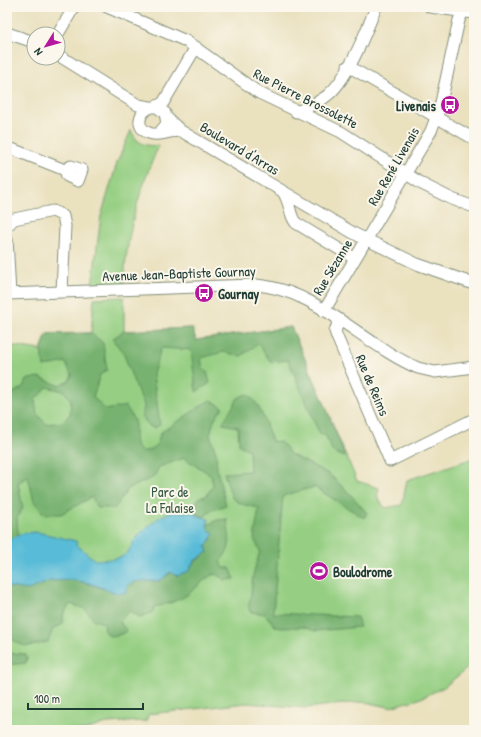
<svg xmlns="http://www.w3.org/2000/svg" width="481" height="737" viewBox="0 0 481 737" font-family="'Patrick Hand',sans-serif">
<rect width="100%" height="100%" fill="#fbf7ec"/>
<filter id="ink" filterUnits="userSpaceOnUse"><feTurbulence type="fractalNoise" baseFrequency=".025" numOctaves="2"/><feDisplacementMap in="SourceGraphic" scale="8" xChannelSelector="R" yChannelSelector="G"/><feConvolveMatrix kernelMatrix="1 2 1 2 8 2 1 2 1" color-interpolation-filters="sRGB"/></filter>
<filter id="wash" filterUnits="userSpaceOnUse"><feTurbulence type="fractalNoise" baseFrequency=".012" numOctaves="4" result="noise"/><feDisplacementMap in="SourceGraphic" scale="16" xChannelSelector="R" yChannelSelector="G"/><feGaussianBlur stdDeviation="0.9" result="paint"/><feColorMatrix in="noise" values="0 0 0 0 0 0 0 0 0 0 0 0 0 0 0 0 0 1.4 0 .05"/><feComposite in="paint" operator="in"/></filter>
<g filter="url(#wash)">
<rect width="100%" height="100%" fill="#eae1bf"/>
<path fill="#96cf83" stroke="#5a865c" d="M 131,130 C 136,143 145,147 159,145 C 139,191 126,234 124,285 L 92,286 L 101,216 L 117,163 Z
M 124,297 L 124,331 L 192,328 L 196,340 L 291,327 L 357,481 L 379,488 L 377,497 L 385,508 L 402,505 L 407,480 L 474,458 L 474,663 L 444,687 L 419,699 L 390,707 L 362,702 L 305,708 L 247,703 L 149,714 L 146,721 L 107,723 L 85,730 L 7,730 L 7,345 L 41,350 L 47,334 L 91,333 L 94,298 Z"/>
<path fill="#78b271" stroke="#4c7852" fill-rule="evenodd" d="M 291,327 L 327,409 L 345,457 L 333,452 L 325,435 L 320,435 L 288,360 L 271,362 L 258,344 L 241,356 L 223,352 L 201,358 L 203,369 L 207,372 L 210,383 L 196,392 L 191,350 L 161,348 L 153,374 L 160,425 L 154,428 L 149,426 L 142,417 L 144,405 L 133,380 L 123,352 L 112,339 L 124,331 L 192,328 L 196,340 Z
M 91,333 L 103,343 L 107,370 L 100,375 L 93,397 L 106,410 L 126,406 C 129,412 135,420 135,426 C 136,435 132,456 149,450 C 157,448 159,440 160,433 L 210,400 L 223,407 L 214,420 L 210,435 L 216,453 L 217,470 L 226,505 L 211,511 L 204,517 L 193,512 L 198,498 L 206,496 L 213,486 L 211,475 L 184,458 L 159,467 L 154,477 L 128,489 L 115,508 L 97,508 L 92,497 L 61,514 L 44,514 L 34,502 L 28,476 L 18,483 L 23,508 L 17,518 L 18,536 L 7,540 L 7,388 L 11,394 L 23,387 L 26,380 L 38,377 L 58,385 L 68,382 L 72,375 L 65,362 L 44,367 L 41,350 L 47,334 ZM 47,387 L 64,391 L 71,400 L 70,414 L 63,422 L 46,424 L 37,414 L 35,400 Z
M 246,394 C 261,401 266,427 272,441 L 280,442 L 285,446 L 290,454 L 329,474 L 350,494 L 367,513 L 364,518 L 314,487 L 283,496 L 273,613 L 357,617 L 360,627 L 315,631 L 303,627 L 281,628 L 275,626 L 265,614 L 250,612 C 247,605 250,602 251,594 C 252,576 255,568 260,551 L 254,539 L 259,508 L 241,504 L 232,498 L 224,473 L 250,471 L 249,450 L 239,445 L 238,427 L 222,424 L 238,398 Z
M 227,519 C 229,538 234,547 220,561 L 224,568 L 230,568 L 235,579 L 225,580 L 215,574 C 204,578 197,588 187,595 C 178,601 165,605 154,607 L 153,612 L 140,617 L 130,611 L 119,621 L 127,631 L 119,635 L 109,636 L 105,631 L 104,623 L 94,620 L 85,609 L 70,604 L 63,615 L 63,624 L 53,629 L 48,642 C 27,647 23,650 7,634 L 7,584 L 8,587 C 29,584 51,578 72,580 C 91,582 107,593 126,593 C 126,579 148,580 159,581 C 168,573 177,571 188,566 C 193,564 196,560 201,558 L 208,543 L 212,539 L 207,525 L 217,520 Z
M 7,653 L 25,654 L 27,657 L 26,663 L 7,665 Z"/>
<path fill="#59bbd7" stroke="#3c7c86" d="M 170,512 L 193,512 L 196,515 L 209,519 L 207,525 L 209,530 L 214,533 L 206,547 L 208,552 L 194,561 L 189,571 L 177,576 L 171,572 C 166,574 165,578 161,580 C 150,583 126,576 126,593 L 117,593 L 88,583 L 72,580 L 50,581 L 28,590 L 8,587 L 7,540 L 24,533 L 37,532 L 76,541 L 78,546 L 95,560 C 104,559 115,560 123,556 C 128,554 131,546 134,541 C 143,530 157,517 170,512 Z"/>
</g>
<g filter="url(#ink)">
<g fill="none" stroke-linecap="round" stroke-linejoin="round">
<g stroke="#848f7a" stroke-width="13">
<path id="minor" d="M 107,7 L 186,41 L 259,93 L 341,132 L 422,184 L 452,199 L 474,207
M 430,7 L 474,13
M 7,33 L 34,42
M 58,34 L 74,7
M 58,55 L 138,105 L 150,107
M 348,66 L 474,139
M 155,107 L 163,103 L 196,47
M 296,112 C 308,107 320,102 329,94 C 348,78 367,30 376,7
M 167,118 L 181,131 L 355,234 L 417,264 L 474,284
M 159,133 L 167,124 L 165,113 L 157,107 C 141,105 132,127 149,133 C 158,137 171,130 181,131
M 7,147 L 65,170
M 71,166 L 82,170 L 78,181 L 67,176 L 65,170 Z
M 283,192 C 291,203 289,216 296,223 L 354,258
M 7,226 L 14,219 L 53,211 L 63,216 L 65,226 L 62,292
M 7,238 L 10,294
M 7,294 L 252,285 C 314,286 363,345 418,368 L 435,372 L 474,367
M 324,311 L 431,131 L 440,107 L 459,20 L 465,7
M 339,321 L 335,331 L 337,337 L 390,461 L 474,419"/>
</g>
<use href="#minor" stroke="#fff" stroke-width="11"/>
</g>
</g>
<defs>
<g id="bus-disc" transform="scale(1)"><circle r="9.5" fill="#b5179e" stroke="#fbf7ec"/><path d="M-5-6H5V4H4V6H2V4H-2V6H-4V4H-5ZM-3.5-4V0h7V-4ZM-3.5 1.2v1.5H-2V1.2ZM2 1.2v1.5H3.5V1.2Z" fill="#fff"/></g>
<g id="stadium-disc" transform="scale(1)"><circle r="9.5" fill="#b5179e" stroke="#fbf7ec"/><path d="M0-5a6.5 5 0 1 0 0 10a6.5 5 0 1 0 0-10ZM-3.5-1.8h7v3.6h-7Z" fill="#fff"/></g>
</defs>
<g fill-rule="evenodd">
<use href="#bus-disc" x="450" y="105"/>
<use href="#bus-disc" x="204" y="293"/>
<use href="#stadium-disc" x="319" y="571"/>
</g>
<g text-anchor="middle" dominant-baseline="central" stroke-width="4" stroke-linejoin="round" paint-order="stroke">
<g font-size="14" fill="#1f3d34" stroke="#fbf7ec">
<text transform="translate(306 98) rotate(27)">Rue Pierre Brossolette</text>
<text transform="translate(240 148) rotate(31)">Boulevard d'Arras</text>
<text transform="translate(393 166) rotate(-60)">Rue René Livenais</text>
<text transform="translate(332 267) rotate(-59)">Rue Sézanne</text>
<text transform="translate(179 273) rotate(-2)">Avenue Jean-Baptiste Gournay</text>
<text transform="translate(373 385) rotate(67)">Rue de Reims</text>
</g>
<g font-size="14" font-weight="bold" fill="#1f3d34" stroke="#fbf7ec" text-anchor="start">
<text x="436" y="105" text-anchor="end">Livenais</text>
<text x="218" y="293">Gournay</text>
<text x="333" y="571">Boulodrome</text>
</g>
<g font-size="14" fill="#375a44" stroke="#fbf7ec">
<text x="170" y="491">Parc de<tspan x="170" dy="16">La Falaise</tspan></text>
</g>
</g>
<rect width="481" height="737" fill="none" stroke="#fbf7ec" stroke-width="24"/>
<g transform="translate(46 46) rotate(233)"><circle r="19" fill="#fbf7ec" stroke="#a3ada2"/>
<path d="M0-3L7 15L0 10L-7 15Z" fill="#b5179e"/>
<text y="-6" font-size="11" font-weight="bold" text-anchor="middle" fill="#1f3d34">N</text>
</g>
<path d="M28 703v6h115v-6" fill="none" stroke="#1f3d34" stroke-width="2"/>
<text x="34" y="703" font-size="12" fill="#1f3d34" stroke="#fbf7ec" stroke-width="3" paint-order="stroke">100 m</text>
</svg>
